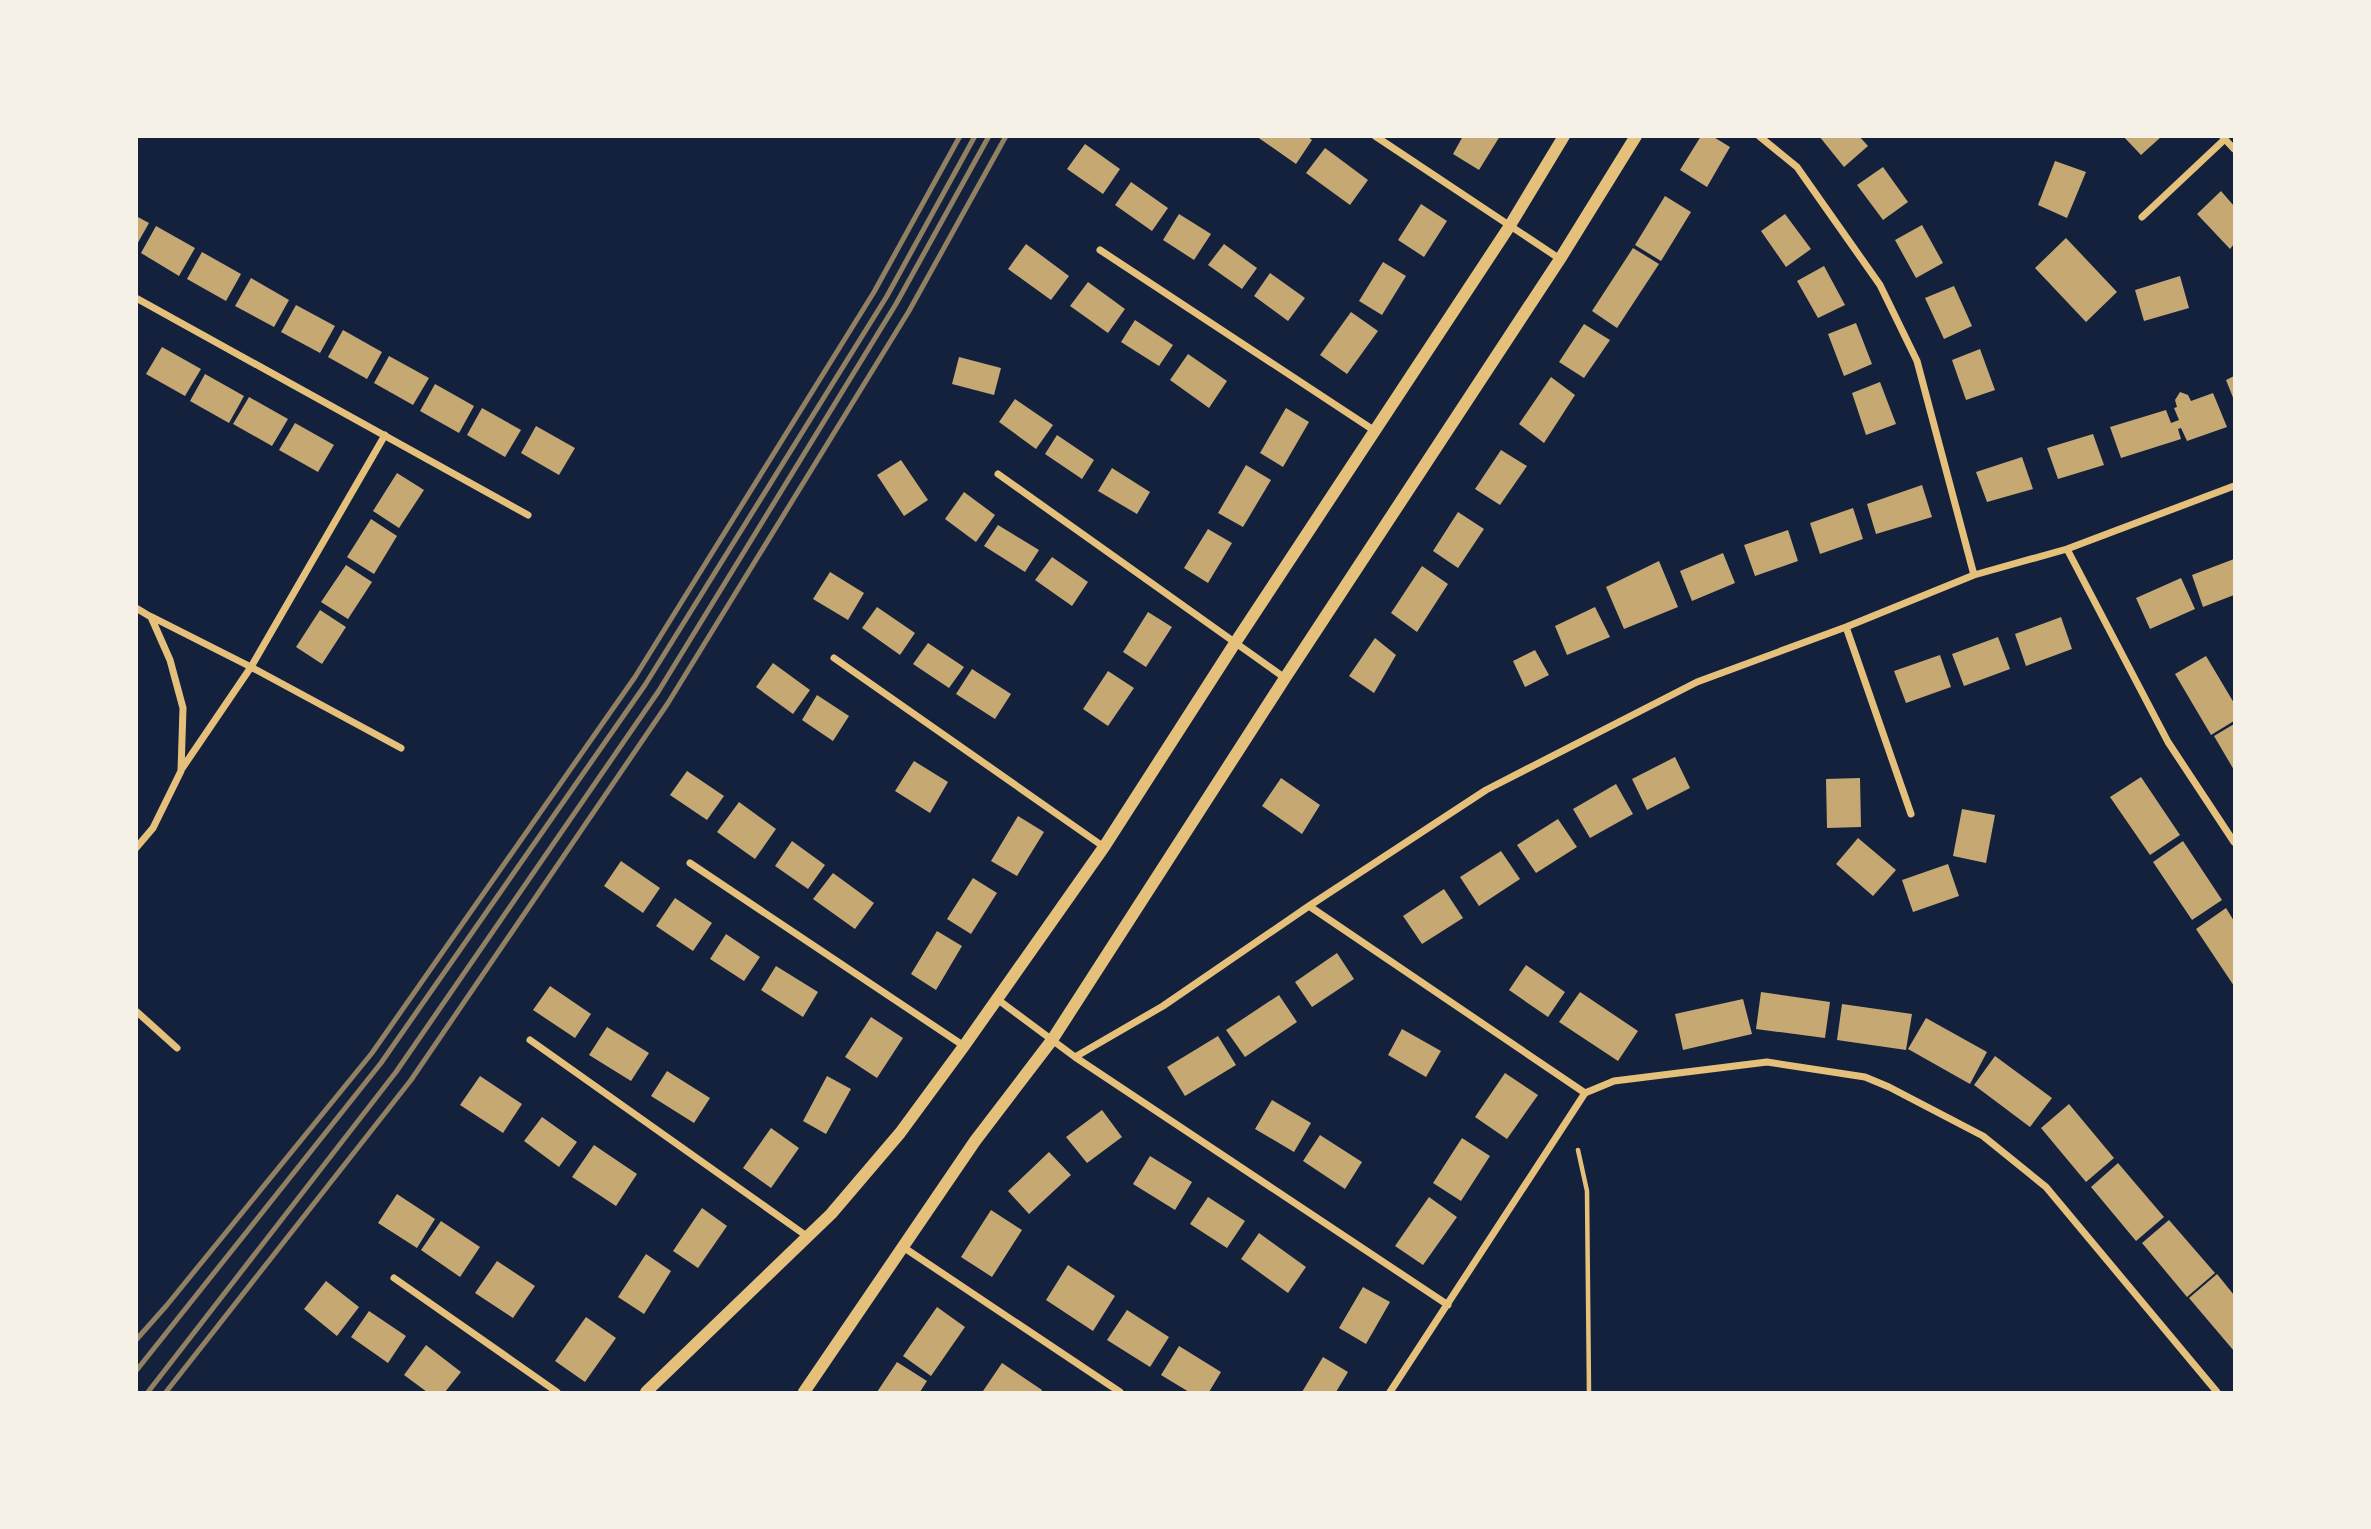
<svg xmlns="http://www.w3.org/2000/svg" width="2371" height="1529" viewBox="0 0 2371 1529" font-family="'Public Sans',sans-serif">
<rect width="100%" height="100%" fill="#14213d"/>
<path fill="#c6a872" d="M 1256,136 L 1307,136 L 1312,140 L 1296,164 Z
M 1463,136 L 1500,136 L 1479,170 L 1453,154 Z
M 1701,136 L 1712,136 L 1730,147 L 1707,187 L 1680,170 Z
M 1819,136 L 1859,136 L 1868,146 L 1844,167 Z
M 2123,136 L 2162,136 L 2141,155 Z
M 1085,144 L 1120,169 L 1103,194 L 1067,169 Z
M 1325,148 L 1368,180 L 1350,205 L 1306,173 Z
M 2055,161 L 2086,172 L 2067,218 L 2038,205 Z
M 1883,167 L 1908,202 L 1883,220 L 1857,185 Z
M 1131,182 L 1168,208 L 1152,231 L 1115,205 Z
M 2221,191 L 2234,206 L 2234,244 L 2230,249 L 2197,214 Z
M 1665,196 L 1691,212 L 1661,261 L 1635,245 Z
M 1421,204 L 1447,221 L 1424,257 L 1398,240 Z
M 1179,214 L 1211,234 L 1194,260 L 1163,240 Z
M 1785,214 L 1811,249 L 1786,267 L 1761,231 Z
M 136,216 L 149,223 L 136,246 Z
M 1922,225 L 1943,263 L 1916,278 L 1895,240 Z
M 156,226 L 195,248 L 179,276 L 141,253 Z
M 2066,238 L 2117,292 L 2086,322 L 2035,268 Z
M 1026,244 L 1069,276 L 1051,300 L 1008,269 Z
M 1224,244 L 1257,268 L 1242,289 L 1208,265 Z
M 1633,248 L 1659,264 L 1617,328 L 1592,311 Z
M 202,252 L 241,274 L 226,301 L 187,279 Z
M 1383,262 L 1406,276 L 1382,315 L 1359,301 Z
M 1824,266 L 1845,305 L 1818,318 L 1797,281 Z
M 1270,273 L 1305,298 L 1288,321 L 1254,296 Z
M 2180,276 L 2189,308 L 2144,321 L 2135,290 Z
M 251,278 L 289,300 L 274,327 L 235,306 Z
M 1088,282 L 1125,309 L 1108,333 L 1070,306 Z
M 1954,286 L 1972,326 L 1944,339 L 1925,298 Z
M 296,305 L 335,326 L 320,353 L 281,332 Z
M 1351,312 L 1378,331 L 1347,374 L 1320,355 Z
M 1135,320 L 1173,345 L 1159,366 L 1121,342 Z
M 1856,323 L 1872,364 L 1844,376 L 1828,334 Z
M 1584,324 L 1610,340 L 1584,378 L 1559,362 Z
M 343,330 L 382,352 L 367,379 L 328,357 Z
M 162,347 L 201,369 L 185,396 L 146,374 Z
M 1980,349 L 1995,390 L 1966,400 L 1952,360 Z
M 1188,354 L 1227,381 L 1209,408 L 1170,380 Z
M 389,356 L 429,378 L 413,405 L 374,383 Z
M 959,357 L 1001,368 L 994,395 L 952,384 Z
M 205,374 L 244,396 L 229,423 L 190,401 Z
M 2234,376 L 2234,400 L 2226,380 Z
M 1551,377 L 1575,395 L 1544,443 L 1519,424 Z
M 1880,382 L 1896,424 L 1866,435 L 1852,393 Z
M 435,384 L 474,406 L 459,433 L 420,411 Z
M 2180,392 L 2188,395 L 2191,401 L 2213,393 L 2227,427 L 2187,441 L 2181,428 L 2178,429 L 2181,439 L 2121,458 L 2110,427 L 2166,410 L 2171,423 L 2179,420 L 2174,408 L 2177,407 L 2175,400 Z
M 249,397 L 288,419 L 272,446 L 233,424 Z
M 1015,399 L 1053,425 L 1036,449 L 999,422 Z
M 482,408 L 521,430 L 505,457 L 467,435 Z
M 1286,408 L 1309,422 L 1283,467 L 1260,453 Z
M 295,423 L 334,445 L 318,472 L 279,450 Z
M 536,426 L 575,448 L 559,475 L 521,453 Z
M 2093,434 L 2104,465 L 2058,479 L 2047,448 Z
M 1057,435 L 1094,460 L 1082,479 L 1045,454 Z
M 1501,450 L 1527,466 L 1500,505 L 1475,489 Z
M 2022,457 L 2033,489 L 1987,502 L 1976,472 Z
M 901,460 L 928,500 L 904,516 L 877,475 Z
M 1246,465 L 1271,480 L 1243,527 L 1218,513 Z
M 1112,468 L 1150,492 L 1137,514 L 1098,491 Z
M 397,473 L 424,490 L 399,528 L 373,511 Z
M 1922,485 L 1932,517 L 1876,534 L 1867,504 Z
M 964,492 L 995,515 L 976,542 L 945,519 Z
M 1853,508 L 1863,539 L 1820,554 L 1810,523 Z
M 1458,512 L 1484,529 L 1458,568 L 1433,551 Z
M 371,519 L 397,536 L 374,574 L 347,557 Z
M 998,525 L 1039,550 L 1025,572 L 984,546 Z
M 1208,529 L 1232,543 L 1208,583 L 1184,568 Z
M 1788,530 L 1798,561 L 1755,576 L 1744,545 Z
M 1723,553 L 1735,583 L 1692,601 L 1680,571 Z
M 1052,557 L 1088,582 L 1072,606 L 1035,580 Z
M 2234,559 L 2234,595 L 2203,607 L 2192,575 Z
M 1659,561 L 1678,607 L 1624,629 L 1606,587 Z
M 346,565 L 372,582 L 348,619 L 321,602 Z
M 1422,566 L 1448,584 L 1417,632 L 1391,613 Z
M 830,572 L 864,593 L 848,620 L 813,599 Z
M 2181,578 L 2195,609 L 2150,629 L 2136,598 Z
M 877,607 L 915,633 L 900,655 L 862,628 Z
M 1595,607 L 1610,637 L 1567,655 L 1555,626 Z
M 320,610 L 346,627 L 322,664 L 296,647 Z
M 1148,612 L 1172,627 L 1146,667 L 1123,652 Z
M 2061,617 L 2072,649 L 2026,666 L 2015,634 Z
M 1998,637 L 2010,669 L 1964,686 L 1952,654 Z
M 1375,638 L 1396,655 L 1374,693 L 1349,676 Z
M 928,643 L 964,667 L 949,688 L 913,664 Z
M 1535,650 L 1549,675 L 1525,687 L 1513,661 Z
M 1940,655 L 1951,687 L 1906,703 L 1894,671 Z
M 2206,656 L 2234,703 L 2234,721 L 2211,735 L 2175,674 Z
M 773,663 L 810,690 L 793,714 L 756,687 Z
M 972,669 L 1011,694 L 995,719 L 956,694 Z
M 1108,671 L 1134,688 L 1108,726 L 1083,709 Z
M 817,695 L 849,716 L 833,741 L 802,720 Z
M 2234,724 L 2234,770 L 2214,736 Z
M 1675,757 L 1690,788 L 1647,810 L 1632,779 Z
M 914,761 L 948,782 L 930,813 L 895,791 Z
M 687,771 L 724,796 L 707,820 L 670,795 Z
M 2141,777 L 2180,835 L 2150,855 L 2110,797 Z
M 1281,778 L 1320,805 L 1302,834 L 1262,806 Z
M 1860,778 L 1861,827 L 1827,828 L 1826,779 Z
M 1616,784 L 1633,814 L 1590,838 L 1573,809 Z
M 739,802 L 776,829 L 755,859 L 717,832 Z
M 1962,809 L 1995,815 L 1986,863 L 1953,856 Z
M 1018,816 L 1044,832 L 1017,876 L 991,861 Z
M 1558,819 L 1577,847 L 1536,873 L 1517,845 Z
M 1858,838 L 1896,870 L 1873,896 L 1836,864 Z
M 792,841 L 825,865 L 808,889 L 775,866 Z
M 2183,841 L 2222,900 L 2192,920 L 2153,862 Z
M 1501,851 L 1520,879 L 1479,906 L 1460,877 Z
M 621,861 L 660,888 L 643,913 L 604,886 Z
M 1948,864 L 1959,896 L 1913,912 L 1902,880 Z
M 833,873 L 874,903 L 855,929 L 813,899 Z
M 973,878 L 997,893 L 971,934 L 947,919 Z
M 1444,889 L 1463,918 L 1422,944 L 1403,916 Z
M 675,898 L 712,923 L 693,951 L 656,926 Z
M 2226,908 L 2234,921 L 2234,986 L 2196,929 Z
M 937,931 L 962,946 L 936,990 L 911,974 Z
M 726,934 L 760,957 L 744,981 L 710,959 Z
M 1337,953 L 1354,979 L 1312,1007 L 1295,982 Z
M 1526,965 L 1565,992 L 1548,1017 L 1509,990 Z
M 776,966 L 818,992 L 803,1017 L 761,990 Z
M 550,986 L 591,1014 L 575,1038 L 533,1010 Z
M 1580,992 L 1638,1031 L 1618,1061 L 1559,1022 Z
M 1761,992 L 1830,1002 L 1825,1038 L 1756,1029 Z
M 1279,995 L 1297,1022 L 1245,1057 L 1226,1030 Z
M 1743,999 L 1752,1034 L 1683,1050 L 1675,1014 Z
M 1842,1004 L 1912,1014 L 1906,1050 L 1837,1040 Z
M 871,1017 L 903,1038 L 877,1078 L 845,1057 Z
M 1926,1018 L 1987,1052 L 1970,1084 L 1908,1049 Z
M 607,1027 L 649,1053 L 631,1081 L 589,1055 Z
M 1402,1029 L 1441,1051 L 1426,1077 L 1388,1055 Z
M 1218,1036 L 1236,1065 L 1185,1096 L 1167,1067 Z
M 1995,1056 L 2052,1098 L 2030,1127 L 1974,1085 Z
M 667,1071 L 710,1098 L 694,1123 L 651,1096 Z
M 1505,1073 L 1538,1095 L 1507,1139 L 1475,1117 Z
M 480,1076 L 522,1104 L 503,1133 L 460,1105 Z
M 827,1076 L 851,1089 L 826,1134 L 803,1121 Z
M 1272,1100 L 1311,1123 L 1294,1152 L 1255,1129 Z
M 2069,1104 L 2114,1158 L 2086,1182 L 2041,1128 Z
M 1102,1110 L 1122,1137 L 1087,1163 L 1066,1137 Z
M 542,1117 L 577,1142 L 559,1167 L 524,1141 Z
M 771,1128 L 799,1148 L 771,1188 L 743,1168 Z
M 1320,1135 L 1362,1162 L 1345,1189 L 1303,1161 Z
M 1462,1138 L 1490,1156 L 1461,1201 L 1433,1183 Z
M 594,1145 L 637,1174 L 616,1206 L 572,1177 Z
M 1049,1152 L 1071,1175 L 1029,1214 L 1008,1191 Z
M 1150,1156 L 1192,1182 L 1175,1210 L 1133,1184 Z
M 2118,1163 L 2164,1217 L 2136,1241 L 2091,1187 Z
M 397,1194 L 435,1219 L 417,1248 L 378,1223 Z
M 1208,1197 L 1245,1221 L 1227,1248 L 1190,1224 Z
M 1429,1197 L 1457,1217 L 1423,1265 L 1395,1246 Z
M 702,1208 L 727,1226 L 698,1268 L 673,1251 Z
M 991,1210 L 1022,1230 L 992,1277 L 961,1257 Z
M 2169,1220 L 2215,1273 L 2187,1297 L 2142,1243 Z
M 441,1221 L 480,1247 L 460,1277 L 421,1250 Z
M 1259,1233 L 1306,1267 L 1288,1293 L 1241,1259 Z
M 646,1254 L 671,1271 L 644,1314 L 618,1297 Z
M 497,1261 L 535,1286 L 513,1318 L 475,1293 Z
M 1068,1265 L 1115,1296 L 1093,1331 L 1046,1300 Z
M 2217,1274 L 2234,1295 L 2234,1351 L 2189,1298 Z
M 326,1281 L 359,1307 L 337,1336 L 304,1309 Z
M 1363,1287 L 1390,1302 L 1366,1344 L 1339,1328 Z
M 937,1307 L 965,1327 L 931,1376 L 903,1356 Z
M 1127,1310 L 1169,1337 L 1150,1367 L 1107,1340 Z
M 369,1311 L 406,1336 L 388,1363 L 351,1337 Z
M 586,1317 L 616,1338 L 585,1382 L 555,1361 Z
M 426,1345 L 461,1372 L 445,1392 L 427,1392 L 404,1375 Z
M 1179,1346 L 1221,1372 L 1209,1392 L 1189,1392 L 1161,1375 Z
M 1323,1357 L 1348,1372 L 1336,1392 L 1302,1392 Z
M 897,1362 L 927,1381 L 920,1392 L 877,1392 Z
M 1002,1363 L 1042,1390 L 1041,1392 L 986,1392 L 983,1391 Z"/>
<g fill="none" stroke-linecap="round" stroke-linejoin="round">
<path stroke="#e5c07b" stroke-width="4.5" d="M 1578,1150 L 1587,1191 L 1589,1392"/>
<path stroke="#e5c07b" stroke-width="7" d="M 1375,136 L 1560,259
M 1759,136 L 1797,167 L 1880,285 L 1917,361 L 1974,575
M 2223,137 L 2234,149
M 2142,217 L 2225,139
M 1100,250 L 1375,431
M 136,298 L 528,515
M 385,435 L 251,667 L 401,748
M 998,474 L 1285,678
M 2067,549 L 2168,742 L 2234,842
M 136,608 L 151,617 L 170,660 L 183,708 L 181,771 L 153,828 L 136,848
M 152,617 L 251,667 L 181,770
M 1846,627 L 1911,814
M 834,658 L 1104,847
M 690,863 L 964,1046
M 1309,906 L 1585,1093 L 1614,1081 L 1767,1062 L 1865,1077 L 1889,1087 L 1983,1136 L 2046,1187 L 2217,1392
M 997,999 L 1075,1057 L 1163,1006 L 1309,906 L 1486,790 L 1697,682 L 1846,627 L 1974,575 L 2067,549 L 2234,486
M 136,1011 L 177,1048
M 530,1040 L 808,1237
M 1075,1057 L 1448,1305
M 903,1247 L 1120,1392
M 394,1278 L 557,1392
M 1390,1392 L 1585,1093"/>
<path stroke="#e5c07b" stroke-width="12" d="M 646,1392 L 831,1214 L 900,1133 L 964,1046 L 1104,847 L 1235,643 L 1509,227 L 1564,136
M 804,1392 L 975,1141 L 1052,1040 L 1285,678 L 1560,259 L 1636,136"/>
<path stroke="#918062" stroke-width="5" d="M 136,1340 L 167,1305 L 372,1053 L 635,677 L 874,292 L 960,136
M 136,1371 L 381,1063 L 645,685 L 887,296 L 975,136
M 148,1392 L 396,1072 L 658,692 L 896,304 L 989,136
M 166,1392 L 411,1080 L 668,703 L 909,311 L 1006,136"/>
</g>
<rect width="2371" height="1529" fill="none" stroke="#f6f1e7" stroke-width="276"/>
</svg>
